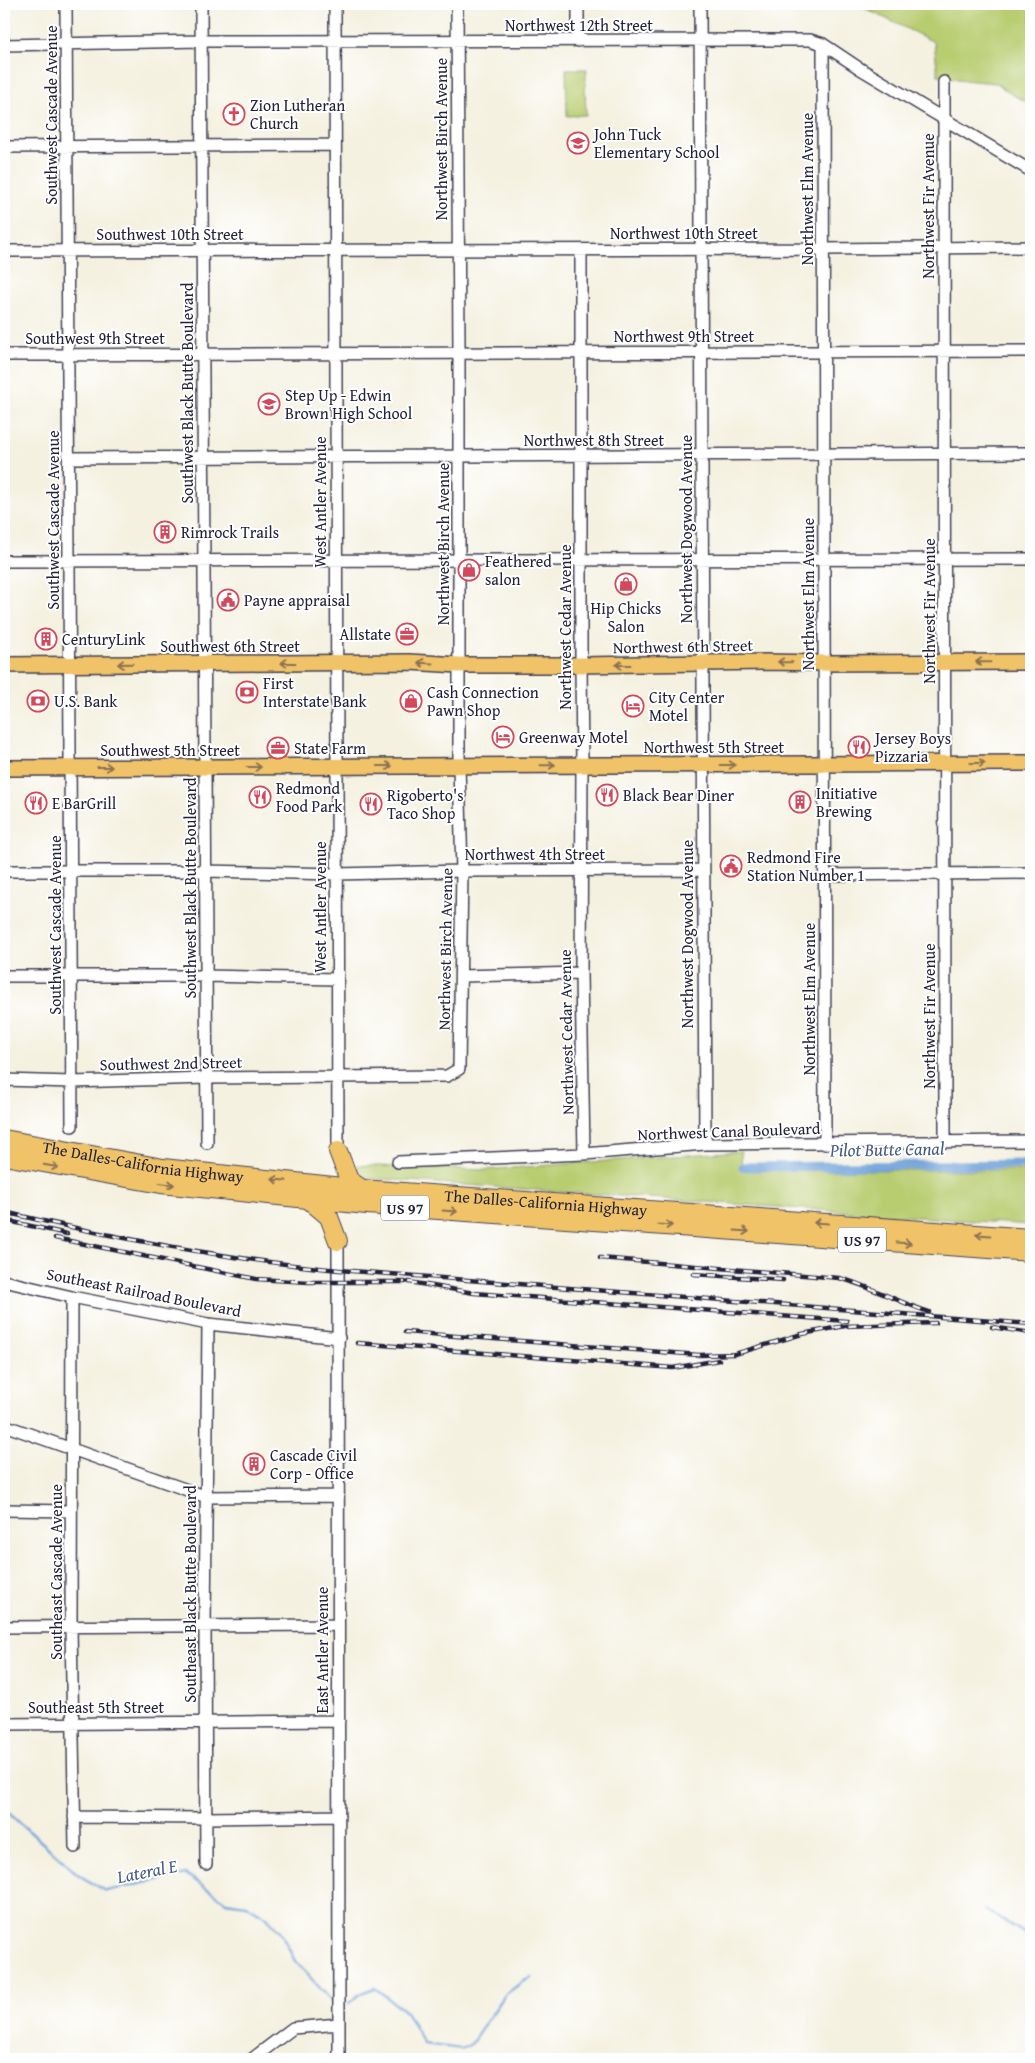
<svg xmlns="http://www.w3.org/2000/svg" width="1035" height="2063" viewBox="0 0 1035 2063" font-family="'Gentium Book Plus',serif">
<rect width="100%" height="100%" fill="#fff"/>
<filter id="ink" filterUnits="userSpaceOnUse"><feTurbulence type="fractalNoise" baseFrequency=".02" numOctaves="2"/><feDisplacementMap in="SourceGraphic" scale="10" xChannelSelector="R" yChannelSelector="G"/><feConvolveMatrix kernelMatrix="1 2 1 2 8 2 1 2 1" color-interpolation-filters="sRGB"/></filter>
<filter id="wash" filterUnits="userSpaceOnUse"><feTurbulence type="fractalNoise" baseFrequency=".0096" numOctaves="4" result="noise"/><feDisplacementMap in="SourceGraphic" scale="20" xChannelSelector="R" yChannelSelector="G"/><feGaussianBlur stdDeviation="1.12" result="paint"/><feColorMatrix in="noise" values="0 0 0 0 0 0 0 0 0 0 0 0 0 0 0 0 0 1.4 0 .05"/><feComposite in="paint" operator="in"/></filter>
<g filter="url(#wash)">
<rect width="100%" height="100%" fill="#f4f1e0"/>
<path fill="#b8cc70" stroke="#6d7756" d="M 856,4 L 1031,4 L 1031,104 L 1011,94 L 996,83 L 963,80 L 938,75 L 934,42 Z
M 566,69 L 587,69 L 585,87 L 586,115 L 567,116 Z
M 741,1151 L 742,1170 L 1031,1170 L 1031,1225 L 366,1178 L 354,1172 L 350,1165 L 484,1170 Z"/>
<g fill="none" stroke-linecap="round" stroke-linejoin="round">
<path stroke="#6ea1d9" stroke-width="2.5" d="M 4,1809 L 80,1876 L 106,1891 L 186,1874 L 226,1902 L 246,1905 L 266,1917 L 280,1931 L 295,1961 L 331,2000
M 985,1910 L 1031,1937
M 349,2003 L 361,1993 L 375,1988 L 407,2013 L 424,2044 L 461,2049 L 471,2044 L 505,1995 L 522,1982 L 531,1978"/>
<path stroke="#6ea1d9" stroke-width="9" d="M 743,1167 L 1031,1164"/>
</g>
</g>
<g filter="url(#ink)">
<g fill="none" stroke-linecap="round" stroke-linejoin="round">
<g stroke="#424154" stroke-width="14">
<path id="minor" d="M 66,4 L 72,1126
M 201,4 L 207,1143
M 335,4 L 338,1151
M 578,4 L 578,41
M 700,4 L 705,1144
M 823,44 L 825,1144
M 4,45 L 201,41 L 810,40 L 823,44 L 859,68 L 1031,171
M 944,82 L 945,1140
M 4,147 L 335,145
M 581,250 L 581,665 L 582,764 L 581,973 L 584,1154
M 4,251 L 823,249 L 1031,247
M 4,355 L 1031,351
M 69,458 L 1031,453
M 4,561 L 1031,559
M 4,871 L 205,871 L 337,874 L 462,871 L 703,870
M 825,875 L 1031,873
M 4,976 L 206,976 L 336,979
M 461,976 L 581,973
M 4,1080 L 72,1082 L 206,1078 L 447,1076 L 459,1069 L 462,871 L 459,766 L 459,352 L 457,4
M 398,1162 L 584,1154 L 705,1144 L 1031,1141
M 338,1241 L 339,2059
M 4,1281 L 72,1297 L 208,1324 L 339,1338
M 72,1297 L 71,1627 L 75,1847
M 4,1425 L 207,1497 L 338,1496
M 4,1510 L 71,1511
M 4,1627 L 338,1625
M 4,1724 L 339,1721
M 74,1817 L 207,1818 L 339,1816
M 206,1864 L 205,1626 L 208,1324
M 252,2059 L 293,2028 L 339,2024"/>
</g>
<g stroke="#424154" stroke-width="18">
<path id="major" d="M 4,665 L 409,662 L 459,665 L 581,665 L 766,662 L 824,663 L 1031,662
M 4,768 L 1031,763"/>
</g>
<g stroke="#424154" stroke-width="20">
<g id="highway">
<path id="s1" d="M 4,1139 L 163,1168 L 362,1189 L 1031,1238"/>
<path d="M 338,1151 L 349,1180 L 362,1189"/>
<path d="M 4,1156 L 161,1184 L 367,1205 L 1031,1252"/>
<path d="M 309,1200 L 329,1217 L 338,1241"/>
</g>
</g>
<use href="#minor" stroke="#fff" stroke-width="11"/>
<use href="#major" stroke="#f1c369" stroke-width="15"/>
<use href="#highway" stroke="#f1c369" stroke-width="18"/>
<g stroke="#22223b" stroke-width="4.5">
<path id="rail" d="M 4,1212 C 115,1238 225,1259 339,1270 L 1031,1324
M 4,1220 L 67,1234
M 55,1238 L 256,1279 L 309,1282 L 405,1282
M 600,1258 L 839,1278 C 870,1286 898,1302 929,1312
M 693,1274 L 783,1280
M 409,1282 L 474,1293 L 847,1321
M 992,1327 L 1031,1333
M 405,1332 L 699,1355 L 735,1354 L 802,1334 L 845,1326 L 936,1323
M 357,1343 L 673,1368 L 719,1360"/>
</g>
<use href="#rail" stroke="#fff" stroke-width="2.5" stroke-dasharray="8" stroke-linecap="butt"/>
</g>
<defs><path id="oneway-shaft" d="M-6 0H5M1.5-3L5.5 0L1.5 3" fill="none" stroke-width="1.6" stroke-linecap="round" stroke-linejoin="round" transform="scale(1.25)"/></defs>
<g stroke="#8a7252">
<use href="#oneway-shaft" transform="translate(785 662) rotate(-179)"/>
<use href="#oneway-shaft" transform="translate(983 662) rotate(-179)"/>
<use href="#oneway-shaft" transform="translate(288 663) rotate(180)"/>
<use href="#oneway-shaft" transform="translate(425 663) rotate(-177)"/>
<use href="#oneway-shaft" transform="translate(125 664) rotate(179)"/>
<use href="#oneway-shaft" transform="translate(623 665) rotate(180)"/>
<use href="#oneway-shaft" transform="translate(978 763)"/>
<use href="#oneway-shaft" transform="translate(548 765) rotate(-1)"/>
<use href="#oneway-shaft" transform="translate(728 765)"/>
<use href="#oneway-shaft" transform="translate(385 766)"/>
<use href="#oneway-shaft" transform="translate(105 767)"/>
<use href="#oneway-shaft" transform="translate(254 767)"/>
<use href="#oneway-shaft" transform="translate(51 1166) rotate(10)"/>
<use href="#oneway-shaft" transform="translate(279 1180) rotate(-174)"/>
<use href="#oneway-shaft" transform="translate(167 1184) rotate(7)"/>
<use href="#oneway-shaft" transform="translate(450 1211) rotate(4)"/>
<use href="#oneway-shaft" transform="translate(821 1223) rotate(-176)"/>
<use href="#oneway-shaft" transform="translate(665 1225) rotate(4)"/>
<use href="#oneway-shaft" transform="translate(742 1231) rotate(4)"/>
<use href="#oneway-shaft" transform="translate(983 1235) rotate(-176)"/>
<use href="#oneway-shaft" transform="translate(904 1243) rotate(4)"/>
</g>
</g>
<defs>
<g id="church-ring" transform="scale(1.125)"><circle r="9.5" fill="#fff" stroke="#d1495b" stroke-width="1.5"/><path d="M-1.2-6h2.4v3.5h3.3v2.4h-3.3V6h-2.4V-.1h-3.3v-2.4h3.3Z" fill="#d1495b"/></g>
<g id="school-ring" transform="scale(1.125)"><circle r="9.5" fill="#fff" stroke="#d1495b" stroke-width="1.5"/><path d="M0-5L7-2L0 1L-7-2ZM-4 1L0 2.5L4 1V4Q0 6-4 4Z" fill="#d1495b"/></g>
<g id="building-ring" transform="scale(1.125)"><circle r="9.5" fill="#fff" stroke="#d1495b" stroke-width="1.5"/><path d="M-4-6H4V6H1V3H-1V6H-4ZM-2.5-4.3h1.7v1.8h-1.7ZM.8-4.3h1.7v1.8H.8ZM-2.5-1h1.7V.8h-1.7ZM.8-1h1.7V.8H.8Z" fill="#d1495b"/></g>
<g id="shop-ring" transform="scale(1.125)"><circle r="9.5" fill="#fff" stroke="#d1495b" stroke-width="1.5"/><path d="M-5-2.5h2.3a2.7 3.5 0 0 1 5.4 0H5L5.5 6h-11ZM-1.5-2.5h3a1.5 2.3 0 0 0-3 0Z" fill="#d1495b"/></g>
<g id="civic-ring" transform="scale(1.125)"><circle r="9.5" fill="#fff" stroke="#d1495b" stroke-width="1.5"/><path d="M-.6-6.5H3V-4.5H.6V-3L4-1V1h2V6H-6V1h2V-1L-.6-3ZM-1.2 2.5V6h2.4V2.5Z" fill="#d1495b"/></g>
<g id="office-ring" transform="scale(1.125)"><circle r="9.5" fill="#fff" stroke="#d1495b" stroke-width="1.5"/><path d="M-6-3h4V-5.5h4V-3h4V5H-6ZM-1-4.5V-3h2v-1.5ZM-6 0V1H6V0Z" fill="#d1495b"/></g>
<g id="bank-ring" transform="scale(1.125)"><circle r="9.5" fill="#fff" stroke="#d1495b" stroke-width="1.5"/><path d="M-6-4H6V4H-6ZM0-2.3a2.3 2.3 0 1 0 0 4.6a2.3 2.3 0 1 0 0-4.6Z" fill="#d1495b"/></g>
<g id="hotel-ring" transform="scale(1.125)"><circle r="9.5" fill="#fff" stroke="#d1495b" stroke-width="1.5"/><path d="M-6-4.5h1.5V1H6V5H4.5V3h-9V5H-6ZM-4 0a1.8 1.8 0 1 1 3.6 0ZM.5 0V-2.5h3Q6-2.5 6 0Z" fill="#d1495b"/></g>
<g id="restaurant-ring" transform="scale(1.125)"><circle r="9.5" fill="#fff" stroke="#d1495b" stroke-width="1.5"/><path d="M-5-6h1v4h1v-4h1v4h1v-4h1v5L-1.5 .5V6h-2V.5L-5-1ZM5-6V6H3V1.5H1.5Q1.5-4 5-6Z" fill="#d1495b"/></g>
</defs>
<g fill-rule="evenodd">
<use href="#church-ring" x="234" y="114"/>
<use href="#school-ring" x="578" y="143"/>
<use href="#school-ring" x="269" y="404"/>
<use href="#building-ring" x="165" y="532"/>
<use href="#shop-ring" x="469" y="570"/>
<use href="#shop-ring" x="626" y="584"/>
<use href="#civic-ring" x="228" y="600"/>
<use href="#office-ring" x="407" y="634"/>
<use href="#building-ring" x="46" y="639"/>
<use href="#bank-ring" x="247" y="692"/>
<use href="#bank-ring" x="38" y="701"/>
<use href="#shop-ring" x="411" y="701"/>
<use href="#hotel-ring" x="633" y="706"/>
<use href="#hotel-ring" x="503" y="737"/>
<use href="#restaurant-ring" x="859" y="747"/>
<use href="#office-ring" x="278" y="748"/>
<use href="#restaurant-ring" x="607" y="795"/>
<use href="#restaurant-ring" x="260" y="797"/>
<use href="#building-ring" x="800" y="802"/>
<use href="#restaurant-ring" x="36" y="803"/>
<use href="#restaurant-ring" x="371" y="804"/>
<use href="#civic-ring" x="731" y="866"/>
<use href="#building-ring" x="254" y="1464"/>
</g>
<g text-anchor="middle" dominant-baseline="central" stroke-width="4" stroke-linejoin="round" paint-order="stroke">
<g fill="#fff" stroke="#646476" stroke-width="1">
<rect x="381" y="1195.5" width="48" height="25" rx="4"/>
<rect x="838" y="1227.5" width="48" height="25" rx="4"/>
</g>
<g font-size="15" font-weight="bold" fill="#22223b">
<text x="405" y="1208">US 97</text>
<text x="862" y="1240">US 97</text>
</g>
<g font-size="16" fill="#22223b" stroke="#fff">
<text x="579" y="25">Northwest 12th Street</text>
<text transform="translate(51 115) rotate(-90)">Southwest Cascade Avenue</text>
<text transform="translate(441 139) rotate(-90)">Northwest Birch Avenue</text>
<text transform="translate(807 189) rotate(-90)">Northwest Elm Avenue</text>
<text transform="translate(928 206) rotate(-90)">Northwest Fir Avenue</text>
<text x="684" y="233">Northwest 10th Street</text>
<text x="170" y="234">Southwest 10th Street</text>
<text x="684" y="336">Northwest 9th Street</text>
<text x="95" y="338">Southwest 9th Street</text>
<text transform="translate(187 393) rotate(-90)">Southwest Black Butte Boulevard</text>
<text x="594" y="440">Northwest 8th Street</text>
<text transform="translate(320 502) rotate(-90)">West Antler Avenue</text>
<text transform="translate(53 520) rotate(-90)">Southwest Cascade Avenue</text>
<text transform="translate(686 529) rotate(-90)">Northwest Dogwood Avenue</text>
<text transform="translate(443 544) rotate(-90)">Northwest Birch Avenue</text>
<text transform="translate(808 594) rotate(-90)">Northwest Elm Avenue</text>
<text transform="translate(929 611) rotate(-90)">Northwest Fir Avenue</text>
<text transform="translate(565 627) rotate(-90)">Northwest Cedar Avenue</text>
<text x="230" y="646">Southwest 6th Street</text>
<text transform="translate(683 646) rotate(-1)">Northwest 6th Street</text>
<text x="714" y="747">Northwest 5th Street</text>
<text x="170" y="750">Southwest 5th Street</text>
<text x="535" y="854">Northwest 4th Street</text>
<text transform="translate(190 888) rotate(-90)">Southwest Black Butte Boulevard</text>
<text transform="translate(320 907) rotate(-90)">West Antler Avenue</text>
<text transform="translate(55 925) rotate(-90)">Southwest Cascade Avenue</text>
<text transform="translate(687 934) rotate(-90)">Northwest Dogwood Avenue</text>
<text transform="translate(445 949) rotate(-89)">Northwest Birch Avenue</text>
<text transform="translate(809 999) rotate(-90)">Northwest Elm Avenue</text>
<text transform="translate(929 1016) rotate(-90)">Northwest Fir Avenue</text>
<text transform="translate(566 1032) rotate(-91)">Northwest Cedar Avenue</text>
<text transform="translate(171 1063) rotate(-1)">Southwest 2nd Street</text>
<text transform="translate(729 1131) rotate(-2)">Northwest Canal Boulevard</text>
<text stroke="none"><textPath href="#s1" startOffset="141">The Dalles-California Highway</textPath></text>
<text stroke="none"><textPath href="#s1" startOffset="546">The Dalles-California Highway</textPath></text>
<text transform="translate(144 1292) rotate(11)">Southeast Railroad Boulevard</text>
<text transform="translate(56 1572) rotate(-90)">Southeast Cascade Avenue</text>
<text transform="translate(190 1594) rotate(-90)">Southeast Black Butte Boulevard</text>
<text transform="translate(322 1650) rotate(-90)">East Antler Avenue</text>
<text x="96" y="1707">Southeast 5th Street</text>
</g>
<g font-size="16" fill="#22223b" stroke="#fff" text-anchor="start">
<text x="250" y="105">Zion Lutheran<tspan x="250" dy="18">Church</tspan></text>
<text x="594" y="134">John Tuck<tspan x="594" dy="18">Elementary School</tspan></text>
<text x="285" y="395">Step Up - Edwin<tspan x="285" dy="18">Brown High School</tspan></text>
<text x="181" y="532">Rimrock Trails</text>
<text x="485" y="561">Feathered<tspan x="485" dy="18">salon</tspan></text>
<text x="244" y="600">Payne appraisal</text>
<text x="626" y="608" text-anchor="middle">Hip Chicks<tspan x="626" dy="18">Salon</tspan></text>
<text x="391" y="634" text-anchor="end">Allstate</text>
<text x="62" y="639">CenturyLink</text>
<text x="263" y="683">First<tspan x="263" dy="18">Interstate Bank</tspan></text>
<text x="427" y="692">Cash Connection<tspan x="427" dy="18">Pawn Shop</tspan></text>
<text x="649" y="697">City Center<tspan x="649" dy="18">Motel</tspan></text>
<text x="54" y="701">U.S. Bank</text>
<text x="519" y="737">Greenway Motel</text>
<text x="875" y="738">Jersey Boys<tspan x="875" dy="18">Pizzaria</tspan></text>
<text x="294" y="748">State Farm</text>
<text x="276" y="788">Redmond<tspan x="276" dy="18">Food Park</tspan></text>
<text x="816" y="793">Initiative<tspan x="816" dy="18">Brewing</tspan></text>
<text x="387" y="795">Rigoberto's<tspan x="387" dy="18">Taco Shop</tspan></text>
<text x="623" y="795">Black Bear Diner</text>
<text x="52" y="803">E BarGrill</text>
<text x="747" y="857">Redmond Fire<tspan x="747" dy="18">Station Number 1</tspan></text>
<text x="270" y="1455">Cascade Civil<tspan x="270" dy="18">Corp - Office</tspan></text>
</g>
<g font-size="18" font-style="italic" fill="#445b82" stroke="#fff">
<text transform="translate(887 1149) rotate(-1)">Pilot Butte Canal</text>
<text transform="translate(147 1871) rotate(-11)">Lateral E</text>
</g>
</g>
<rect width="1035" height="2063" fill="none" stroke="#fff" stroke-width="20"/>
</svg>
